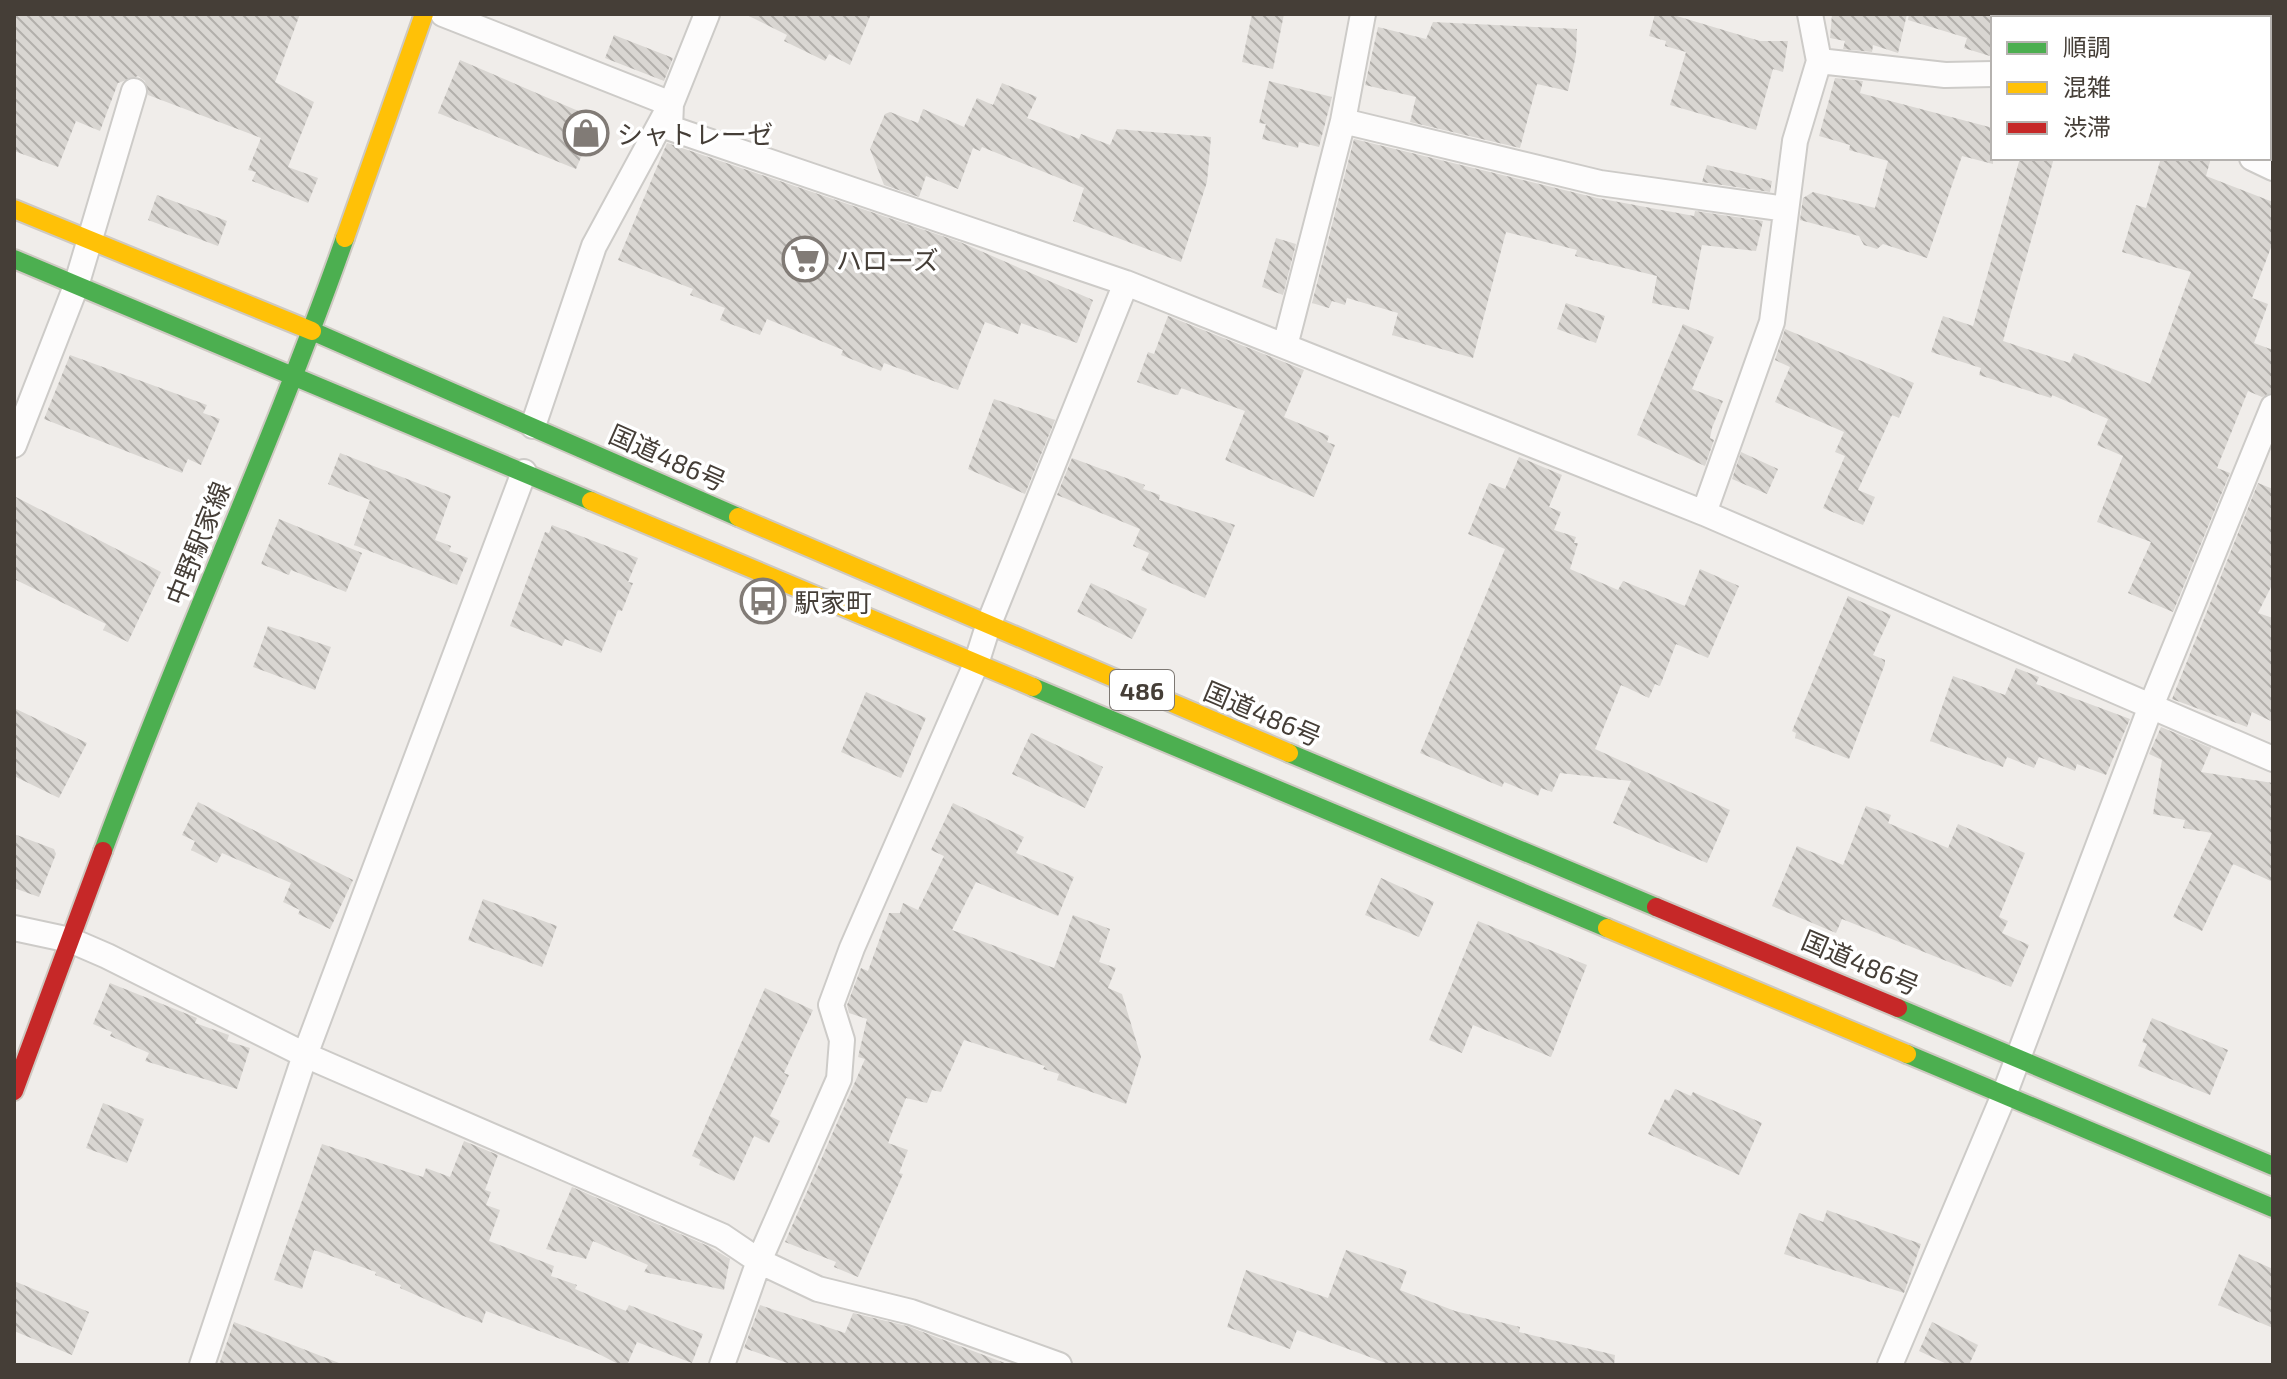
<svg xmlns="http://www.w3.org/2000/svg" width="2287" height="1379" viewBox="0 0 2287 1379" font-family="'Exo 2','Noto Sans JP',sans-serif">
<defs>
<pattern id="building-back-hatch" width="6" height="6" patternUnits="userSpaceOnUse" patternTransform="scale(2)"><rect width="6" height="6" fill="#d9d6d2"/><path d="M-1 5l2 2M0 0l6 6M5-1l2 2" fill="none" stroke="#b2afab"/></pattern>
</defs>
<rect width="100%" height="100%" fill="#f0edea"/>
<path fill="url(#building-back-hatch)" d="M 14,14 L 300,14 L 275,82 L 314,102 L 288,167 L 318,178 L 308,203 L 252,181 L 256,172 L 248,170 L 261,138 L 148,95 L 145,81 L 138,76 L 118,83 L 100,131 L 76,121 L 58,167 L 14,151 Z
M 745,14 L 871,14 L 850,65 L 829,54 L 825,61 L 784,41 L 787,35 Z
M 1252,14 L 1284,14 L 1273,69 L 1242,62 Z
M 1655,14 L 1670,14 L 1760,41 L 1788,41 L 1783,72 L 1773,69 L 1756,130 L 1670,105 L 1686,52 L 1665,46 L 1666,41 L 1649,36 Z
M 1832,14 L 1907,14 L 1898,53 L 1873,45 L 1872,52 L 1843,49 L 1845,41 L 1830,38 Z
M 1909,14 L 1993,14 L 1993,57 L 1964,48 L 1967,38 L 1908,20 Z
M 1433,22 L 1577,29 L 1576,55 L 1568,91 L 1537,84 L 1520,148 L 1410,122 L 1416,97 L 1365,85 L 1378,27 L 1426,39 Z
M 614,35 L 673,58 L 664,81 L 605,58 Z
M 460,60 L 597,119 L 576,169 L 438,113 Z
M 1835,78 L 1863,81 L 1860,93 L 1993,128 L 1993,164 L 1962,156 L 1927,258 L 1883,244 L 1877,249 L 1864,245 L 1859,236 L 1800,220 L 1803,198 L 1813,192 L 1875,208 L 1888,161 L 1849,150 L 1850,145 L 1819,136 Z
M 1269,81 L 1332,97 L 1319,147 L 1299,142 L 1298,148 L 1262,139 L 1266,124 L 1259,123 Z
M 1002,83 L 1037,97 L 1027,118 L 1079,139 L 1081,134 L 1110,145 L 1117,129 L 1211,137 L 1207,182 L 1181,262 L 1073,221 L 1084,188 L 982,147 L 980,151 L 973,148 L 958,189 L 926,176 L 919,197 L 884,185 L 870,149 L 885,114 L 890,112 L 918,123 L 923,109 L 964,127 L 977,98 L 993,105 Z
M 1354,139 L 1597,198 L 1694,216 L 1695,211 L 1763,221 L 1756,251 L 1702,245 L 1689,310 L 1652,303 L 1657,276 L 1575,256 L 1577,250 L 1506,232 L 1473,358 L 1392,335 L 1398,313 L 1347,298 L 1345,305 L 1332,301 L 1329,308 L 1312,303 Z
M 667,143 L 960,242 L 1093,300 L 1077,343 L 1021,323 L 1018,334 L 985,322 L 958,390 L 884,363 L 881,371 L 841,355 L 843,350 L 767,319 L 760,335 L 720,320 L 725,308 L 690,295 L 693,289 L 618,260 Z
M 2020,158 L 2054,158 L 2003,341 L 2070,363 L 2074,353 L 2150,384 L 2191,272 L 2122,252 L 2136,205 L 2146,208 L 2161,158 L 2211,158 L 2206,176 L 2273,202 L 2273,242 L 2252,298 L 2268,304 L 2254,343 L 2273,350 L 2273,392 L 2262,397 L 2248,391 L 2217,468 L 2230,473 L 2173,612 L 2128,593 L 2151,542 L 2097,522 L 2123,456 L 2097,445 L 2108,419 L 2052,395 L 2051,398 L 1979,375 L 1981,368 L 1931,352 L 1943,316 L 1973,326 Z
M 1707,165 L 1772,181 L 1770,192 L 1702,182 Z
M 157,195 L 227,221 L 218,246 L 148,220 Z
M 1276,238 L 1296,244 L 1283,295 L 1262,287 Z
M 1566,303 L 1605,316 L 1596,343 L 1557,329 Z
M 1168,316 L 1304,370 L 1284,417 L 1329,436 L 1327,442 L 1335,445 L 1314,497 L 1225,460 L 1245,411 L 1181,388 L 1178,395 L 1171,394 L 1137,382 L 1148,352 L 1154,354 Z
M 1683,324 L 1714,337 L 1692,389 L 1723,401 L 1712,428 L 1710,438 L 1714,440 L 1705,466 L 1637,435 Z
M 1785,329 L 1914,383 L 1899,418 L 1892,415 L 1858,490 L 1875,497 L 1863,525 L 1823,508 L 1845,456 L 1835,452 L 1844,432 L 1775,402 L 1790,367 L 1775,360 Z
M 70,355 L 207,405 L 203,413 L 220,419 L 201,465 L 188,459 L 182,473 L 44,419 Z
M 994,399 L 1055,420 L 1025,494 L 968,469 Z
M 1741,452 L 1778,469 L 1767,494 L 1732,479 Z
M 340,453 L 451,496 L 435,540 L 451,546 L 449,551 L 468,558 L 457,585 L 354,545 L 370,500 L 328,484 Z
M 1519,457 L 1562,475 L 1549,507 L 1561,512 L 1554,530 L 1576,537 L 1574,543 L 1578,543 L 1570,569 L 1618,590 L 1623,581 L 1685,606 L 1700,569 L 1739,586 L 1708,658 L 1676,644 L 1660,686 L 1655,684 L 1649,698 L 1621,685 L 1595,749 L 1730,810 L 1707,863 L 1613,823 L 1631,781 L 1560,773 L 1552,792 L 1541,788 L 1538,796 L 1504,782 L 1502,787 L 1420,753 L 1505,549 L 1468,534 L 1489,483 L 1505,489 Z
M 1072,458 L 1145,485 L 1143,489 L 1160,495 L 1159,500 L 1235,525 L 1205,598 L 1141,570 L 1149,553 L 1133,546 L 1140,529 L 1057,495 Z
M 2258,483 L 2273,489 L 2273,583 L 2258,613 L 2273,618 L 2273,722 L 2252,712 L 2247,727 L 2172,699 Z
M 14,496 L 161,572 L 128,642 L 103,630 L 106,624 L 14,579 Z
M 279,519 L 362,553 L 346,592 L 291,570 L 289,575 L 261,564 Z
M 552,525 L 638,558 L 628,582 L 633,583 L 622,611 L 618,610 L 601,653 L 565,639 L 562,646 L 510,626 L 545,532 L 549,533 Z
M 1091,583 L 1147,609 L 1132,639 L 1077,612 Z
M 1848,596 L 1891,615 L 1873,655 L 1885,660 L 1885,664 L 1849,759 L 1795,738 L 1796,733 L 1792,731 Z
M 268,626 L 331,647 L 315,690 L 253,667 Z
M 2016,668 L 2039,677 L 2036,684 L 2130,719 L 2106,775 L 2077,764 L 2075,771 L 2039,757 L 2034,768 L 2007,757 L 2003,767 L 1930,741 L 1953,676 L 2005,695 Z
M 866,692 L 926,718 L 901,778 L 841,752 Z
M 14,708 L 87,743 L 59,798 L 14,776 Z
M 2161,727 L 2211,748 L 2201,772 L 2273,783 L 2273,882 L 2233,864 L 2202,931 L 2173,917 L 2212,833 L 2183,828 L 2185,820 L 2153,814 L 2162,760 L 2149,754 Z
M 1031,733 L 1103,767 L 1085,808 L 1012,774 Z
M 198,802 L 353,880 L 330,929 L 298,914 L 300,910 L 283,902 L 291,883 L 222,853 L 217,863 L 191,850 L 195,841 L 182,835 Z
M 953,803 L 1024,837 L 1016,853 L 1074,877 L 1058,916 L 976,882 L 952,930 L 1054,968 L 1073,915 L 1110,929 L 1099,962 L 1116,968 L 1108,988 L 1122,994 L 1141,1057 L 1126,1104 L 1057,1080 L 1059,1074 L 1043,1069 L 1045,1066 L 964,1040 L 941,1092 L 932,1090 L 927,1103 L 906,1098 L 888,1143 L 908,1150 L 899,1173 L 903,1174 L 858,1277 L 834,1267 L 836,1262 L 785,1242 L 865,1059 L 858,1057 L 867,1019 L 849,1013 L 847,1005 L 861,968 L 868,971 L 889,913 L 900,913 L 903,903 L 918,910 L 944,856 L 931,850 Z
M 1866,806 L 1891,815 L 1888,823 L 1948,848 L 1958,824 L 2025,853 L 1999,917 L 2008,921 L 2002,933 L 2029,945 L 2011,987 L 1842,919 L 1836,933 L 1772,906 L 1797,846 L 1843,865 Z
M 14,834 L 54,849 L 56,854 L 39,897 L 14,888 Z
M 1381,878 L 1434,902 L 1419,937 L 1365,915 Z
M 483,899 L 557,926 L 542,967 L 468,940 Z
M 1478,921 L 1587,965 L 1551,1057 L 1473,1025 L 1462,1053 L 1429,1040 Z
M 110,983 L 197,1018 L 195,1023 L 229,1035 L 227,1041 L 250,1048 L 237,1089 L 145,1061 L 149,1053 L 110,1036 L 112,1032 L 93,1024 Z
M 765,988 L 813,1010 L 784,1073 L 789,1075 L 770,1116 L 780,1121 L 769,1143 L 754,1136 L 734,1181 L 699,1165 L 701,1160 L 692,1156 Z
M 2152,1018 L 2228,1050 L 2210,1095 L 2138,1066 L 2147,1044 L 2142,1042 Z
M 1675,1089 L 1691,1096 L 1693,1092 L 1762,1123 L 1739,1175 L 1648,1134 L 1665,1099 L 1669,1101 Z
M 103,1103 L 144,1119 L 127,1163 L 86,1148 Z
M 464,1141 L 498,1155 L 485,1190 L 491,1192 L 486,1205 L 500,1210 L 489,1241 L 554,1266 L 551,1276 L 577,1285 L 575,1289 L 626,1311 L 629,1305 L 703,1334 L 692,1363 L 637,1342 L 627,1365 L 620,1365 L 595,1352 L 486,1311 L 482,1323 L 461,1315 L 400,1288 L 401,1285 L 375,1275 L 376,1272 L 314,1250 L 302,1289 L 274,1280 L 322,1144 L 423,1177 L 426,1168 L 450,1177 Z
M 572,1187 L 708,1246 L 730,1259 L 724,1290 L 644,1272 L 648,1265 L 593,1241 L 586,1259 L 546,1249 Z
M 1827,1210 L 1921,1244 L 1904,1293 L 1784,1254 L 1799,1213 L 1823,1222 Z
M 1346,1250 L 1407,1271 L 1400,1290 L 1455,1311 L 1520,1327 L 1519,1332 L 1615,1355 L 1614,1365 L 1391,1365 L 1297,1330 L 1290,1349 L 1227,1327 L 1246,1270 L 1328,1298 Z
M 2239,1254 L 2273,1269 L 2273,1328 L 2218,1305 Z
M 14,1281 L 89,1312 L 72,1355 L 14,1331 Z
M 760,1305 L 845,1333 L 853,1313 L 907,1326 L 1010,1365 L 793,1365 L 744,1348 Z
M 234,1322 L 339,1363 L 339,1365 L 219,1365 Z
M 1932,1322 L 1978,1345 L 1969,1365 L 1949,1365 L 1919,1351 Z"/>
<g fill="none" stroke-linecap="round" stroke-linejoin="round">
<g stroke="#cdcbc8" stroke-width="28">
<path id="street" d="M 443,14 L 671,104 L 670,128 L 1126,283 L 1704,513 L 2273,759
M 1810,14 L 1819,61 L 1945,75 L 1993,74
M 1343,121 L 1600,183 L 1786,209
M 2252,158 L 2273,168
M 1285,346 L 1343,121 L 1363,14
M 533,426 L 594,246 L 671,104 L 707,14
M 14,445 L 76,286 L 134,91
M 1704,513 L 1772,322 L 1795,141 L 1819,61
M 14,928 L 70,940 L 107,956 L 305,1055 L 722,1236 L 759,1261 L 818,1289 L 911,1312 L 1059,1365
M 202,1365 L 305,1055 L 524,472
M 722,1365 L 759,1261 L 839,1079 L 842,1040 L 831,1005 L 852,948 L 976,664 L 988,626 L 1126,283
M 1890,1365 L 2004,1095 L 2151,706 L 2273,407"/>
</g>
<g stroke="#cec9c2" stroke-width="22">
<path id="fast" d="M 14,259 L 591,501
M 312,331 L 738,517
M 1033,687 L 1607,928
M 1289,753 L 1656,907
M 103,851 C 179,645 272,445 345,238
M 1898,1008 L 2273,1166
M 1907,1054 L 2273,1208"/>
</g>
<g stroke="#cec9c2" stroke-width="22">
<path id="slow" d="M 14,209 L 312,331
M 345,238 L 424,14
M 591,501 L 1033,687
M 738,517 L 1289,753
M 1607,928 L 1907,1054"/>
</g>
<g stroke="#cec9c2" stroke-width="22">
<path id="jam" d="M 1656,907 L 1898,1008
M 14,1091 L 103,851"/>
</g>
<use href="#street" stroke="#fdfcfc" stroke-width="24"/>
<use href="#fast" stroke="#4caf50" stroke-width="18"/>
<use href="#slow" stroke="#ffc107" stroke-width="18"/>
<use href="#jam" stroke="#c62828" stroke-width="18"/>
</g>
<defs>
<g id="shop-ring" transform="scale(2.3)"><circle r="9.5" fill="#fff" stroke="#817b76" stroke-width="1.5"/><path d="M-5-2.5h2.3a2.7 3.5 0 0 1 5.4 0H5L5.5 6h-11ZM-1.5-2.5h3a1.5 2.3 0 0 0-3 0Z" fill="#817b76"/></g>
<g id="supermarket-ring" transform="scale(2.3)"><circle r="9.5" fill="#fff" stroke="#817b76" stroke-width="1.5"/><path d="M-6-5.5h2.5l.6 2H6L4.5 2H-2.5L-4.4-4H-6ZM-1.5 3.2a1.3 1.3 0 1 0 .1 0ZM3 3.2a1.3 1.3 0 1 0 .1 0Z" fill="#817b76"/></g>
<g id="bus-ring" transform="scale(2.3)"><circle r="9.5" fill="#fff" stroke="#817b76" stroke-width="1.5"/><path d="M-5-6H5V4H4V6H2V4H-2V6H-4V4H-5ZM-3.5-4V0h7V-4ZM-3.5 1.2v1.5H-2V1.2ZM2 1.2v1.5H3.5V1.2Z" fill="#817b76"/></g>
</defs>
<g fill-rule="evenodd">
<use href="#shop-ring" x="586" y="133"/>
<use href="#supermarket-ring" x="805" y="259"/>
<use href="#bus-ring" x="763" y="601"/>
</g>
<g text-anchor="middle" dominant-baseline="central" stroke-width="7" stroke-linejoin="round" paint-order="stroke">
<rect fill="#fff" stroke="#7d7873" stroke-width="2" x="1110" y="670" width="64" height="40" rx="6"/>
<g font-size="24" font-weight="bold" fill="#453e37">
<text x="1142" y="690">486</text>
</g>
<g font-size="26" fill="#453e37" stroke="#fff" text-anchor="start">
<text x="617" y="133">シャトレーゼ</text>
<text x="836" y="259">ハローズ</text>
<text x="794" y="601">駅家町</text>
</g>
<g font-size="26" fill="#453e37" stroke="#fff">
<text transform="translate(668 457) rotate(24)">国道486号</text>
<text transform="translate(197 543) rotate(-68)">中野駅家線</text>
<text transform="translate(1263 713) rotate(23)">国道486号</text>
<text transform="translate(1861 962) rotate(23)">国道486号</text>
</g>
</g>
<rect width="2287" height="1379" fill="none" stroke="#453e37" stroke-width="32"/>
<rect x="1991" y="16" width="280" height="144" fill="#ffffff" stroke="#b5b2af" stroke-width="2"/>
<rect x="2007" y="42" width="40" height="12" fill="#4caf50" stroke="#b5b2af" stroke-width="2"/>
<text x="2063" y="56" font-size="24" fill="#453e37">順調</text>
<rect x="2007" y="82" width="40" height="12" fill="#ffc107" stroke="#b5b2af" stroke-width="2"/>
<text x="2063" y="96" font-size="24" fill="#453e37">混雑</text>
<rect x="2007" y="122" width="40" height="12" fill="#c62828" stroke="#b5b2af" stroke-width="2"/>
<text x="2063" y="136" font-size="24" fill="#453e37">渋滞</text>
</svg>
